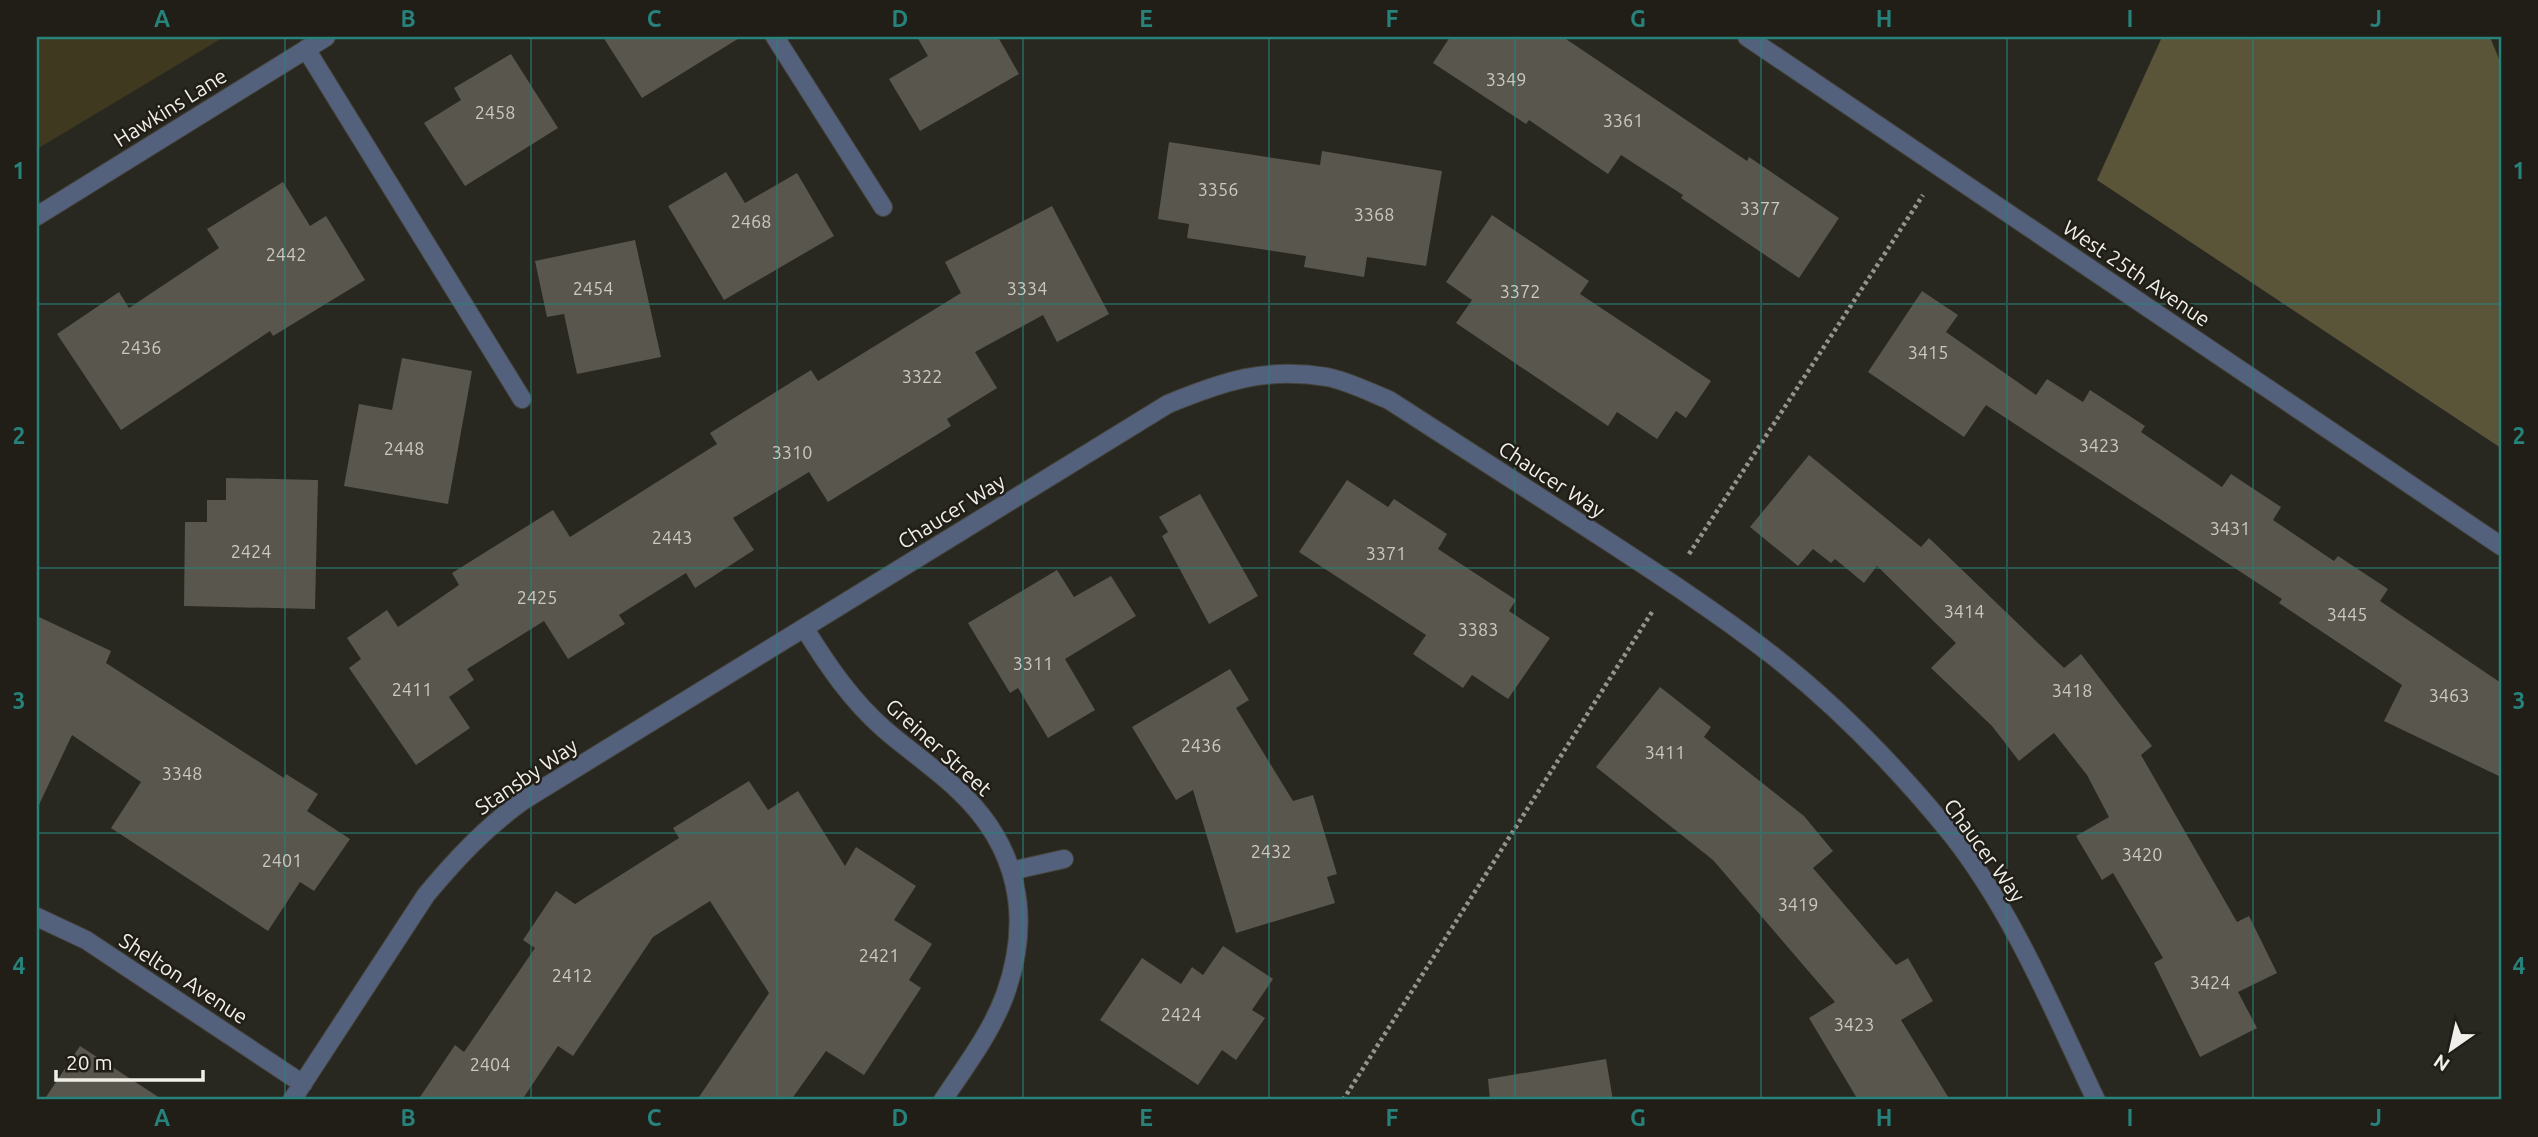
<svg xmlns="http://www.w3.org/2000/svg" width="2538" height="1137" viewBox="0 0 2538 1137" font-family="Ubuntu,sans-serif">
<rect width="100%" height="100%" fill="#292820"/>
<path fill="#3f391f" d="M 37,37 L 224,37 L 37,149 Z"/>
<path fill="#5a5438" d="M 2162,37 L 2490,37 L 2501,64 L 2501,448 L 2097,180 Z"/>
<path fill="#58564d" d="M 603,37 L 741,37 L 642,98 Z
M 917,37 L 998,37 L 1019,74 L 920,131 L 889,79 L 928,56 Z
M 1450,37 L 1563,37 L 1747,161 L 1749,157 L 1839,218 L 1799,278 L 1681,198 L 1683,195 L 1621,155 L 1608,174 L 1529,120 L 1526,124 L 1433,63 Z
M 511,54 L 558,128 L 465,186 L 424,123 L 461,100 L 454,88 Z
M 1169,142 L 1320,165 L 1322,151 L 1442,171 L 1426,266 L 1367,257 L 1364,277 L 1304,267 L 1306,256 L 1187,238 L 1189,224 L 1158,219 Z
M 726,172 L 745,203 L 797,173 L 834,236 L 724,300 L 668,206 Z
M 283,182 L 310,226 L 326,216 L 365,280 L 273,336 L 270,331 L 121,430 L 57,334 L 119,292 L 129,308 L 219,248 L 207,229 Z
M 1052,206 L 1109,314 L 1057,342 L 1043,315 L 975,352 L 997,388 L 947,419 L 951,426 L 828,502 L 809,472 L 733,518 L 754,550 L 695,588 L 686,573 L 619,615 L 625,624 L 568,659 L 544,621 L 467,669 L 474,680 L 449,697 L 470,728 L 416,765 L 349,668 L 361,659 L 347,638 L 387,610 L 398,627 L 459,585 L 452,573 L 553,510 L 570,537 L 717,444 L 710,433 L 811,370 L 818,381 L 961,293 L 945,262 Z
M 1492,215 L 1589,281 L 1580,294 L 1711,381 L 1686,418 L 1676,411 L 1657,439 L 1617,412 L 1608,426 L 1456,323 L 1472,300 L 1446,282 Z
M 635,240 L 661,357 L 577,374 L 564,314 L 547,317 L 535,261 Z
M 1922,291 L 1958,315 L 1946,332 L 2036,395 L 2047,379 L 2083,402 L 2090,390 L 2145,426 L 2141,432 L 2222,487 L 2231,474 L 2281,507 L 2273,520 L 2334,561 L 2338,556 L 2388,589 L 2380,601 L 2501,683 L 2501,777 L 2384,721 L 2402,685 L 2279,603 L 2282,599 L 1986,405 L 1964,437 L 1868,372 Z
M 402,358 L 472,371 L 448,504 L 344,486 L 359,404 L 392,410 Z
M 1809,455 L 1921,547 L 1929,538 L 2064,668 L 2081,654 L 2152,746 L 2141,755 L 2237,922 L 2249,916 L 2277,973 L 2238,992 L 2257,1028 L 2200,1057 L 2154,963 L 2163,958 L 2113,873 L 2102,880 L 2076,836 L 2109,817 L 2087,775 L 2054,733 L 2019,761 L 1992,726 L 1931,668 L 1956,643 L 1877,566 L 1864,583 L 1835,559 L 1831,563 L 1813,549 L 1798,566 L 1750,527 Z
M 226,478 L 318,480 L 315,609 L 184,606 L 185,522 L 207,522 L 207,500 L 226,500 Z
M 1347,480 L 1388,507 L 1394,499 L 1447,534 L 1438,549 L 1516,600 L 1509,611 L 1550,638 L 1508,699 L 1472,675 L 1463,688 L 1413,654 L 1426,635 L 1299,552 Z
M 1200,494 L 1258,596 L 1209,624 L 1162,536 L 1168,532 L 1159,517 Z
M 1057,570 L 1074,597 L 1111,576 L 1136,616 L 1065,659 L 1095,710 L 1048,738 L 1018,688 L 1010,693 L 968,623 Z
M 37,616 L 111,651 L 106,663 L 284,778 L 286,774 L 318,794 L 307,811 L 350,839 L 314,891 L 300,882 L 268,931 L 111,828 L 141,782 L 72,735 L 37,809 Z
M 1230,669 L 1249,700 L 1236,708 L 1293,801 L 1313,795 L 1337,874 L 1327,877 L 1335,903 L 1236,933 L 1193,790 L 1176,800 L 1132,727 Z
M 1660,687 L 1711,727 L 1704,737 L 1804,816 L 1833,851 L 1813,868 L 1896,965 L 1908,958 L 1933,1001 L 1901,1020 L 1950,1100 L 1858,1100 L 1809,1018 L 1835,1002 L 1713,860 L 1596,767 Z
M 749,781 L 768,810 L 798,791 L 845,866 L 856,847 L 916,886 L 894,920 L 932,944 L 909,980 L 921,988 L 864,1075 L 826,1051 L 791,1100 L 697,1100 L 769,993 L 710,901 L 653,937 L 573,1056 L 558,1046 L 522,1100 L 418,1100 L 455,1045 L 464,1052 L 535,948 L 523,940 L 556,891 L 575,904 L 679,838 L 673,828 Z
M 1223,946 L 1273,979 L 1252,1010 L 1265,1018 L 1236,1060 L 1222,1050 L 1198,1085 L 1100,1020 L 1142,958 L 1181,984 L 1192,967 L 1203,975 Z
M 80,1046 L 163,1100 L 44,1100 Z
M 1606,1059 L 1613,1100 L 1490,1100 L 1488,1079 Z"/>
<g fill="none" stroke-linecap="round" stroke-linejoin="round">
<g stroke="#45443c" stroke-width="20">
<path id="minor" d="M 775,37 L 883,207
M 1747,37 L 2501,546
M 306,49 L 522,399
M 37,216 L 326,37
M 805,629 C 828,666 851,700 884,729 C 908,750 935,768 958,790 C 1018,846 1033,917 1005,995 C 991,1033 965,1067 943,1100
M 1011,871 L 1064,859
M 37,917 L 86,940 L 303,1084
M 292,1100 L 426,895 C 456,859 486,827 524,800 L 1168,404 C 1224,381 1265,367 1327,377 C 1348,381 1369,392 1389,400 C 1456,443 1522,486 1589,529 C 1652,570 1714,610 1772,655 C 1837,706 1900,771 1952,835 C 2014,914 2053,1010 2096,1100"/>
</g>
<path stroke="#94938c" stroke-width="4.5" stroke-dasharray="3.5 3.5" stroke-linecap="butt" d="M 1689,554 L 1923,195
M 1343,1100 L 1652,612"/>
<use href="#minor" stroke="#54617c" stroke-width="18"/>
</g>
<path fill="none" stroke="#26827a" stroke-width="2" stroke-opacity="0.55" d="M 285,37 L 285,1100M 531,37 L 531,1100M 777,37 L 777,1100M 1023,37 L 1023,1100M 1269,37 L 1269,1100M 1515,37 L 1515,1100M 1761,37 L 1761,1100M 2007,37 L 2007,1100M 2253,37 L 2253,1100M 37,304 L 2501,304M 37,568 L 2501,568M 37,833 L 2501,833"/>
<g text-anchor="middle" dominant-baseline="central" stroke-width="5" stroke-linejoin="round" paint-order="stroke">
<g font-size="18" fill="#cac9c2">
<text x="1506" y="79">3349</text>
<text x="495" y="112">2458</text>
<text x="1623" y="120">3361</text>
<text x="1218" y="189">3356</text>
<text x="1760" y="208">3377</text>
<text x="1374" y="214">3368</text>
<text x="751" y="221">2468</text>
<text x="286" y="254">2442</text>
<text x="593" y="288">2454</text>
<text x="1027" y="288">3334</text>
<text x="1520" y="291">3372</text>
<text x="141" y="347">2436</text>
<text x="1928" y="352">3415</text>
<text x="922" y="376">3322</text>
<text x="2099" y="445">3423</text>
<text x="404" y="448">2448</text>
<text x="792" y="452">3310</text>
<text x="2230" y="528">3431</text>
<text x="672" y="537">2443</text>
<text x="251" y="551">2424</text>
<text x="1386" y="553">3371</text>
<text x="537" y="597">2425</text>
<text x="1964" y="611">3414</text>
<text x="2347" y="614">3445</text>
<text x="1478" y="629">3383</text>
<text x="1033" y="663">3311</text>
<text x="412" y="689">2411</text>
<text x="2072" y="690">3418</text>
<text x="2449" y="695">3463</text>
<text x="1201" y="745">2436</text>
<text x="1665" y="752">3411</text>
<text x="182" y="773">3348</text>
<text x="1271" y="851">2432</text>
<text x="2142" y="854">3420</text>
<text x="282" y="860">2401</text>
<text x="1798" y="904">3419</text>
<text x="879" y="955">2421</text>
<text x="572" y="975">2412</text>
<text x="2210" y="982">3424</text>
<text x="1181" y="1014">2424</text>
<text x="1854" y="1024">3423</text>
<text x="490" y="1064">2404</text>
</g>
<g font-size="21" fill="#f0efe9" stroke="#201e16">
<text transform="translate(170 107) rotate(-32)">Hawkins Lane</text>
<text transform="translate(2137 273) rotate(34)">West 25th Avenue</text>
<text transform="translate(1552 479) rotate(33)">Chaucer Way</text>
<text transform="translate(951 511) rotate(-32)">Chaucer Way</text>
<text transform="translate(939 747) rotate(42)">Greiner Street</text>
<text transform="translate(526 776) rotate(-34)">Stansby Way</text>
<text transform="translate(1985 850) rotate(54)">Chaucer Way</text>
<text transform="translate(184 978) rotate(33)">Shelton Avenue</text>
</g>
</g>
<rect width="2538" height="1137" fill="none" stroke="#201e16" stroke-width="77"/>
<g transform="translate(2451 1049) rotate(214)" stroke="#201e16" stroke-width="5" paint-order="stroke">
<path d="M0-5L12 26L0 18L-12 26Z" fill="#f0efe9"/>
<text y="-10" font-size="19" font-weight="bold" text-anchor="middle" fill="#f0efe9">N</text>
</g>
<path d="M56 1070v10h147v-10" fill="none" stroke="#f0efe9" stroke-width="3.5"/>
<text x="66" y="1070" font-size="21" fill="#f0efe9" stroke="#201e16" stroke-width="5" paint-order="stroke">20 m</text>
<rect x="38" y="38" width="2462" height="1060" fill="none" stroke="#26827a" stroke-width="2.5"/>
<g font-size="23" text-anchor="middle" font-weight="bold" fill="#26827a">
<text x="162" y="27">A</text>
<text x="408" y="27">B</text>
<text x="654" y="27">C</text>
<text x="900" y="27">D</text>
<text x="1146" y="27">E</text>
<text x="1392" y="27">F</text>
<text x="1638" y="27">G</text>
<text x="1884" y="27">H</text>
<text x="2130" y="27">I</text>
<text x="2376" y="27">J</text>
<text x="19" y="179">1</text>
<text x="2519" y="179">1</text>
<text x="19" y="444">2</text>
<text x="2519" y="444">2</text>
<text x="19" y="709">3</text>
<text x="2519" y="709">3</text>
<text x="19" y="974">4</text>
<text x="2519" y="974">4</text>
<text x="162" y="1126">A</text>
<text x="408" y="1126">B</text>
<text x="654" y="1126">C</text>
<text x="900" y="1126">D</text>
<text x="1146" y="1126">E</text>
<text x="1392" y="1126">F</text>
<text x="1638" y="1126">G</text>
<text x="1884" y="1126">H</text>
<text x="2130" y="1126">I</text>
<text x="2376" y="1126">J</text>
</g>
</svg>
